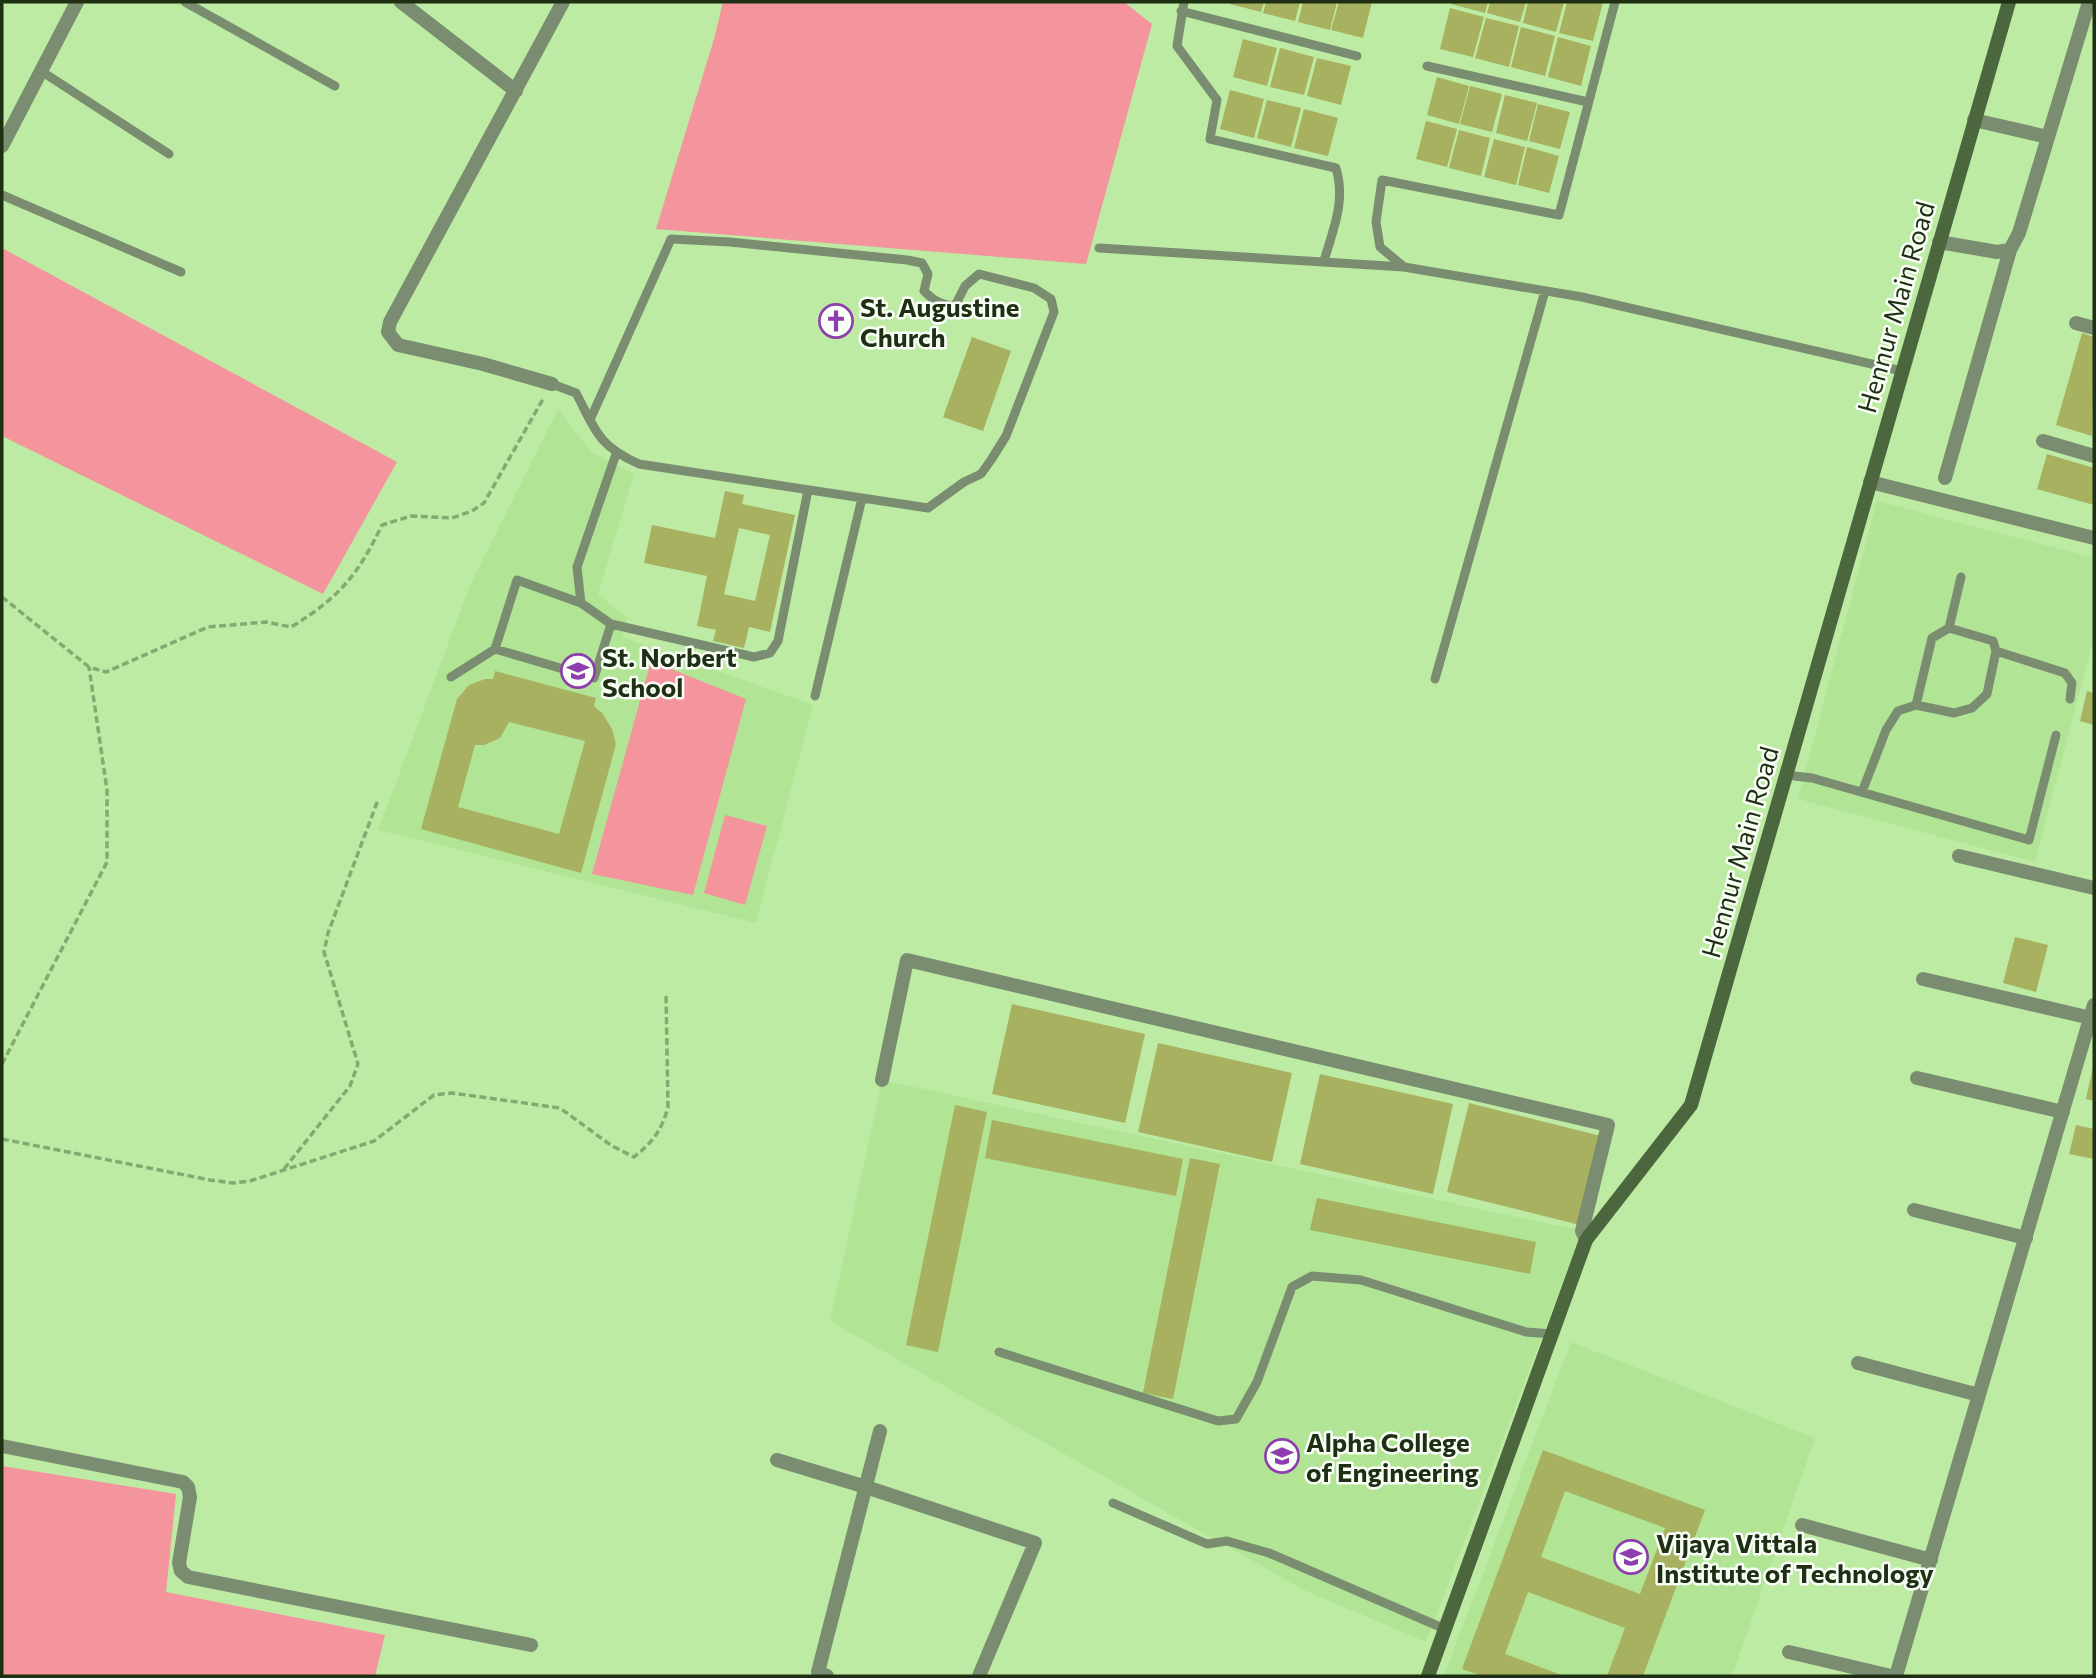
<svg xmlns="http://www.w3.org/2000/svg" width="2096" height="1678" viewBox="0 0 2096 1678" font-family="Commissioner,sans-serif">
<rect width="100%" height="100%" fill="#bdeba4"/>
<path fill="#b1e495" d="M 558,409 L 591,452 L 634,474 L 598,594 L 627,618 L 622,637 L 813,705 L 756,923 L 378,830 L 471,583 Z
M 1877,501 L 2094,558 L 2094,637 L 2035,862 L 1798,799 Z
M 882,1080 L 1582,1231 L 1426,1642 L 1304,1590 L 830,1321 Z
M 1571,1342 L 1815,1438 L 1732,1676 L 1444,1676 Z"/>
<path fill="#f4949c" d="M 723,2 L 1124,2 L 1152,24 L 1086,264 L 656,229 L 714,39 Z
M 2,248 L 397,462 L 323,594 L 2,436 Z
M 651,661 L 746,699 L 693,895 L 592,874 Z
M 725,815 L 767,826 L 745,905 L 704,893 Z
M 2,1466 L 176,1494 L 166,1592 L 385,1635 L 375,1676 L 2,1676 Z"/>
<path fill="#a7b15f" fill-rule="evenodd" d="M 1230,2 L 1264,2 L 1261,12 L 1230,4 Z
M 1266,2 L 1300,2 L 1295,21 L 1263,13 Z
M 1303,2 L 1337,2 L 1330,30 L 1298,22 Z
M 1339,2 L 1372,2 L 1363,38 L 1331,30 Z
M 1452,2 L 1488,2 L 1485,13 L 1451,4 Z
M 1490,2 L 1526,2 L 1520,22 L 1487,13 Z
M 1528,2 L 1564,2 L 1556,32 L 1523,23 Z
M 1567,2 L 1603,2 L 1593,41 L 1559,33 Z
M 1450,8 L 1484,17 L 1473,57 L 1440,49 Z
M 1486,18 L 1519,26 L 1509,67 L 1475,58 Z
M 1521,27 L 1555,36 L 1545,76 L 1511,67 Z
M 1558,37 L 1591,46 L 1581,86 L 1548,77 Z
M 1243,39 L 1277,48 L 1267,86 L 1233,77 Z
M 1280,48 L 1314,57 L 1304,95 L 1270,87 Z
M 1317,58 L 1351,66 L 1341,105 L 1307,96 Z
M 1437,77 L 1469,86 L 1459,124 L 1427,115 Z
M 1470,86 L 1502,94 L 1492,132 L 1460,124 Z
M 1230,90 L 1264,99 L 1254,138 L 1220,129 Z
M 1505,95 L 1537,103 L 1527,141 L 1496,133 Z
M 1267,100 L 1301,108 L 1291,147 L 1257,138 Z
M 1538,104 L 1570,112 L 1560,149 L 1529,141 Z
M 1304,109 L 1338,118 L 1328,156 L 1294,148 Z
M 1426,121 L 1457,129 L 1447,167 L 1416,159 Z
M 1459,130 L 1490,138 L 1481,176 L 1449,168 Z
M 1494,139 L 1525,147 L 1516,185 L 1484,177 Z
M 1527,147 L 1559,156 L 1549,193 L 1518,185 Z
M 2082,333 L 2094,337 L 2092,436 L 2056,425 Z
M 972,337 L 1011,351 L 983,431 L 943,417 Z
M 2047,454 L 2094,468 L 2094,505 L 2037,489 Z
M 725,491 L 744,495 L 742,504 L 795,515 L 770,632 L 749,627 L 744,648 L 713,641 L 716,630 L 697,626 L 707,576 L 644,563 L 652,525 L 715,538 ZM 739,528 L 770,535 L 755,601 L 724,594 Z
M 495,671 L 596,698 L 594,706 L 602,713 L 612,729 L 616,744 L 581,873 L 421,829 L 457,699 L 469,685 L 485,679 L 493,679 ZM 509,722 L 585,741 L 559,834 L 458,807 L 475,745 L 484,745 L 500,738 Z
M 2087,691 L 2094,693 L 2094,725 L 2080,721 Z
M 2015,937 L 2048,945 L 2036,992 L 2003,983 Z
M 1012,1004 L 1145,1034 L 1125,1123 L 992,1094 Z
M 1158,1043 L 1292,1073 L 1272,1162 L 1138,1132 Z
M 2093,1067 L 2094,1067 L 2094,1101 L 2086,1099 Z
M 1320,1074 L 1453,1104 L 1433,1194 L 1300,1164 Z
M 1469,1103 L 1601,1136 L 1580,1225 L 1447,1192 Z
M 955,1105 L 987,1112 L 938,1352 L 906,1345 Z
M 992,1120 L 1183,1159 L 1176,1196 L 985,1158 Z
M 2076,1125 L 2094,1129 L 2094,1159 L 2069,1154 Z
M 1190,1158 L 1220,1164 L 1173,1399 L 1143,1393 Z
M 1317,1198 L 1536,1242 L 1530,1274 L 1310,1230 Z
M 1543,1450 L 1705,1510 L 1643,1676 L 1607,1676 L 1625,1628 L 1528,1592 L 1505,1654 L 1564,1676 L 1482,1676 L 1462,1669 ZM 1565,1491 L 1665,1528 L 1640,1594 L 1541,1557 Z"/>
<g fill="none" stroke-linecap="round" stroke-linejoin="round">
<path stroke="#85a971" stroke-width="3.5" stroke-dasharray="7 3.5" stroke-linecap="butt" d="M 2,597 L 89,667 L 106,672 L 208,627 L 266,622 L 291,627 C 339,598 358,575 382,525 L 411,516 L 452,518 L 472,511 L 484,503 L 543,399
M 2,1064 L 107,862 L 107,790 L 89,667
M 2,1139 L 210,1180 L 233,1183 L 250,1181 L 374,1141 L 434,1095 L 452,1093 L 560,1108 L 612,1146 L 634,1157 C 652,1143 662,1130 668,1107 L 666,994
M 284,1169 L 350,1086 L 358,1064 L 324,952 L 328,933 L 378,800"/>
<path stroke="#7a8d70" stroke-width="9" d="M 185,2 L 335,86
M 1184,2 L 1177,46 L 1217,100 L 1210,139 L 1336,168 C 1346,202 1333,229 1324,261
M 1181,11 L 1357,56
M 1427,66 L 1588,102
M 41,71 L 169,154
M 2,195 L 181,272
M 1099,248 L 1404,267 L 1582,297 L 1902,371
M 1403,266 L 1380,247 L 1376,222 L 1382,180 L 1559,215 L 1615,2
M 552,384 L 576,393 C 596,431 598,446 639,464 L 928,508 L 964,482 L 981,474 L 991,460 L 1006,436 L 1054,312 L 1051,299 L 1034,288 L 979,274 L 965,286 L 955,306 C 941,305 934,301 924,291 L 928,274 L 922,263 L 907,260 L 730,242 L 671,239 L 590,420
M 616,454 L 577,567 L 581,603 L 611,624 L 754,657 L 770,653 L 778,641 L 808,490
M 1949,628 L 1961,577
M 495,649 L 517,580 L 581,603
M 1996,651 L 2065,673 L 2072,683 L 2070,699
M 451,677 L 495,649 L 594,678 L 611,624
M 1435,679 L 1545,291
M 815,696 L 862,498
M 1786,775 L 1812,778 L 2029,840 L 2056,735
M 1862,792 L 1886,730 L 1898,711 L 1916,705 L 1954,713 L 1972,708 L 1987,694 L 1996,651 L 1993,641 L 1949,628 L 1932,638 L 1916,705
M 999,1352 L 1218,1421 L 1236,1419 L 1257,1382 L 1292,1287 L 1312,1276 L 1361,1280 L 1526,1332 L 1552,1334
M 1113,1503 L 1207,1544 L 1227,1541 L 1269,1553 L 1445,1629"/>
<path stroke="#7a8d70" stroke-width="14" d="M 401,2 L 516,91
M 1974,120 L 2048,137
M 2,146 L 77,2
M 1939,242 L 1997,252 L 2010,250 L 2019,233 L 2089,2
M 2076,323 L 2094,328
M 552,384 L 483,364 L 398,345 L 388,332 L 390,322 L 563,2
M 2043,441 L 2094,456
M 1945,478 L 2010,250
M 1959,856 L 2094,888
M 1923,979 L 2091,1018
M 1917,1078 L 2063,1112
M 882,1080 L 907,960 L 1608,1125 L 1582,1231 L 1586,1240
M 1914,1210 L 2026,1238
M 1858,1363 L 1979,1395
M 2,1446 L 183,1482 L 188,1487 L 190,1497 L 179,1563 L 181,1571 L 188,1577 L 531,1645
M 777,1460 L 866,1487 L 1035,1543 L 979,1676
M 1802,1525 L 1931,1560
M 1789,1652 L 1891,1676
M 827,1676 L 818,1672 L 880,1431
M 1896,1676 L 2094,1005"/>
<path stroke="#7a8d70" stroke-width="14" d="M 1870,482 L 2094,538"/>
<path stroke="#4c673d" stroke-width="14" d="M 1428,1676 L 1586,1240 L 1691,1105 L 2009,2"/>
</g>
<defs>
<g id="church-ring" transform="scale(1.75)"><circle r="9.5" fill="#f9fef7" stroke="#8d3dad" stroke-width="1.5"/><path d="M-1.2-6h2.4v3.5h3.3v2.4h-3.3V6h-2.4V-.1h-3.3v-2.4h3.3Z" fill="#8d3dad"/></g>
<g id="school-ring" transform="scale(1.75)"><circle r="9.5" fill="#f9fef7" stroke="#8d3dad" stroke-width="1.5"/><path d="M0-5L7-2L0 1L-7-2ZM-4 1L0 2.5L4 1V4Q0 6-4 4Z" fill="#8d3dad"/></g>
<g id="university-ring" transform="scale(1.75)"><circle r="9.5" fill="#f9fef7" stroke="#8d3dad" stroke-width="1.5"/><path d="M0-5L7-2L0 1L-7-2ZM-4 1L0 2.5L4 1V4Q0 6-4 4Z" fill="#8d3dad"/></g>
</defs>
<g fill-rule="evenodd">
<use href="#church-ring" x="836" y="321"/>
<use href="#school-ring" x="578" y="671"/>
<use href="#university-ring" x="1282" y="1456"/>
<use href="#university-ring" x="1631" y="1557"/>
</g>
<g text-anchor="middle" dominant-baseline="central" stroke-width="5" stroke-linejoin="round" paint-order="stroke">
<g font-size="26" font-weight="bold" fill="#1e2f13" stroke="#f9fef7" text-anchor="start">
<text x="860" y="306">St. Augustine<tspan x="860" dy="30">Church</tspan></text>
<text x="602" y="656">St. Norbert<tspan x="602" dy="30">School</tspan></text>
<text x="1306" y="1441">Alpha College<tspan x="1306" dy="30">of Engineering</tspan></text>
<text x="1656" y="1542">Vijaya Vittala<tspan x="1656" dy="30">Institute of Technology</tspan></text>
</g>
<g font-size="26" fill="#1e2f13" stroke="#f9fef7">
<text transform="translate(1895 307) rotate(-74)">Hennur Main Road</text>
<text transform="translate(1739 852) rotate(-74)">Hennur Main Road</text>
</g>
</g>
<rect width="2096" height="1678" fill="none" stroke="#1e2f13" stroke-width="7"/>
</svg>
